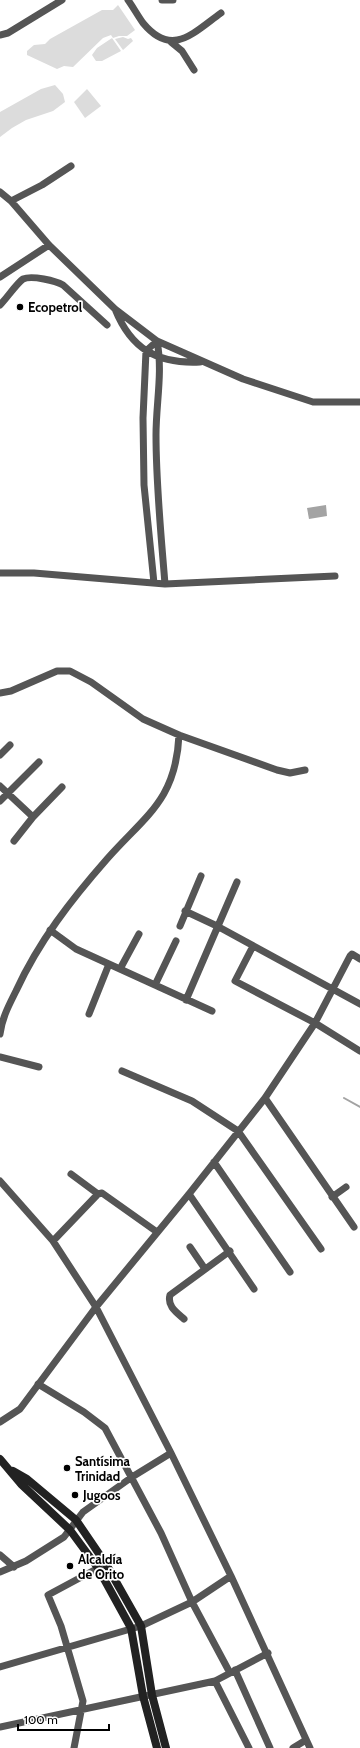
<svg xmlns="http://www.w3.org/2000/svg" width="360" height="1748" viewBox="0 0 360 1748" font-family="Cabin,sans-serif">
<rect width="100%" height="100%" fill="#fff"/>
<path fill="#dcdcdc" d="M 118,5 L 135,30 L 127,36 L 119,36 L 113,38 L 111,35 L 103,38 L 73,67 L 64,66 L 57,69 L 27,55 L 27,51 L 34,45 L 45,44 L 50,39 L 102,10 L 113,10 Z
M 123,37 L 128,39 L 131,38 L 133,41 L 123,50 L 115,39 Z
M 112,38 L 121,51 L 102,61 L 96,61 L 92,55 L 97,48 Z
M 55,85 L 63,94 L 65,102 L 53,111 L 26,120 L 12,128 L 0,137 L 0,112 L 41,89 Z
M 87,89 L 101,106 L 85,118 L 74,102 Z"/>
<path fill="#a3a3a3" d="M 326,505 L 327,516 L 309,519 L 307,508 Z"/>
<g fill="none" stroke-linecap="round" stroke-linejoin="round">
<path stroke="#a3a3a3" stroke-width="2" d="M 344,1098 L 360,1107"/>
<path stroke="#555" stroke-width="7" d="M 128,0 C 133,7 138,16 143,23 C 172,58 193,33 221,13
M 162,0 L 173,0
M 0,35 L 8,33 L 62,0
M 171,42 L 182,51 L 194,70
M 0,192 L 11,201 L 49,245 L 115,309 L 157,341 L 243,379 L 313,402 L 360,402
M 11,201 L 42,185 L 71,166
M 0,277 L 49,245
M 0,305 C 6,299 17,283 23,279 C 32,275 56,281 63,285 L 107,325
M 115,309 C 131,349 157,364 200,362
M 157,341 C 163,372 156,403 156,435 C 156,485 161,534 165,584
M 0,573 L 34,573 L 165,584 L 335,576
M 154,583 L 144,485 L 143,418 L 146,351 L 157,341
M 0,693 L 11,691 L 57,671 L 70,671 L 91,682 L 143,719 L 179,735 L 277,770 L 290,773 L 305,770
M 0,755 L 10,745
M 0,786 L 33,817
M 0,801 L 39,762
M 14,841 L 33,817 L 62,787
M 185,911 L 217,926 L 360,1004
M 180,926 L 201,876
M 50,930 L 76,949 L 212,1011
M 253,946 L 235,981 L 315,1023 L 360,1051
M 120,969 L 139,934
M 155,985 L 176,941
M 186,1000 L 237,882
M 89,1014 L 109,964
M 0,1034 C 2,1018 9,1005 16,991 C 39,941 71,900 107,859 C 146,815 176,800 179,735
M 0,1057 L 39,1067
M 122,1071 L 192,1101 L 238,1131 L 321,1249
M 265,1098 L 354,1227
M 214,1162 L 290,1272
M 71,1174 L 98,1194 L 102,1193 L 157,1232
M 0,1181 L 53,1241 L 96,1307 L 171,1453 L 231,1576 L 310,1748
M 189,1194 L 254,1289
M 332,1197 L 346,1187
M 53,1241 L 98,1194
M 190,1247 L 205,1269
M 184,1319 C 176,1312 167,1306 170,1295 L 230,1251
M 38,1384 L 84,1412 L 105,1428 L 161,1533 L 192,1602 L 230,1673
M 0,1422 L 20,1409 L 96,1307 L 189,1194 L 265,1098 L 315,1023 L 350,956 L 352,954 L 360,959
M 0,1555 L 14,1567
M 0,1572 L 26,1561 L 64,1537 L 83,1512 L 132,1477 L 171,1453
M 0,1667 L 141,1626 L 192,1602 L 231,1576
M 235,1670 L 270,1748
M 215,1681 L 249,1748
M 0,1727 L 215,1681 L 268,1653
M 74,1748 L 83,1701 L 61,1626 L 48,1595 L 102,1566
M 293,1748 L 306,1740"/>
<path stroke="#222" stroke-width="8" d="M 0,1459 L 21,1484 L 70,1530 L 98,1568 L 131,1628 L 143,1696 L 157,1748
M 13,1471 L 27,1479 L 76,1520 L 106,1564 L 141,1626 L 152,1695 L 166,1748"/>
</g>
<g fill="#000" stroke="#fff" stroke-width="1.5">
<circle cx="20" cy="307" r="4"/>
<circle cx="67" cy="1468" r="4"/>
<circle cx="75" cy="1495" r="4"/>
<circle cx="70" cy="1566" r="4"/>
</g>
<g text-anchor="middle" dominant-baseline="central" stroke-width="3.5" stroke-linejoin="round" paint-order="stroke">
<g font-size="13" font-weight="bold" fill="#000" stroke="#fff" text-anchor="start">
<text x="28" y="307">Ecopetrol</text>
<text x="75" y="1461">Santísima<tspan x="75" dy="15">Trinidad</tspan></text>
<text x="83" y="1495">Jugoos</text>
<text x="78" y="1559">Alcaldía<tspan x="78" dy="15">de Orito</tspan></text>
</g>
</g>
<path d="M18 1724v6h91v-6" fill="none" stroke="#000000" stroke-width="2"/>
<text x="24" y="1724" font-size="12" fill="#000000" stroke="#ffffff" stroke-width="3" paint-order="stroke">100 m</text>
</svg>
